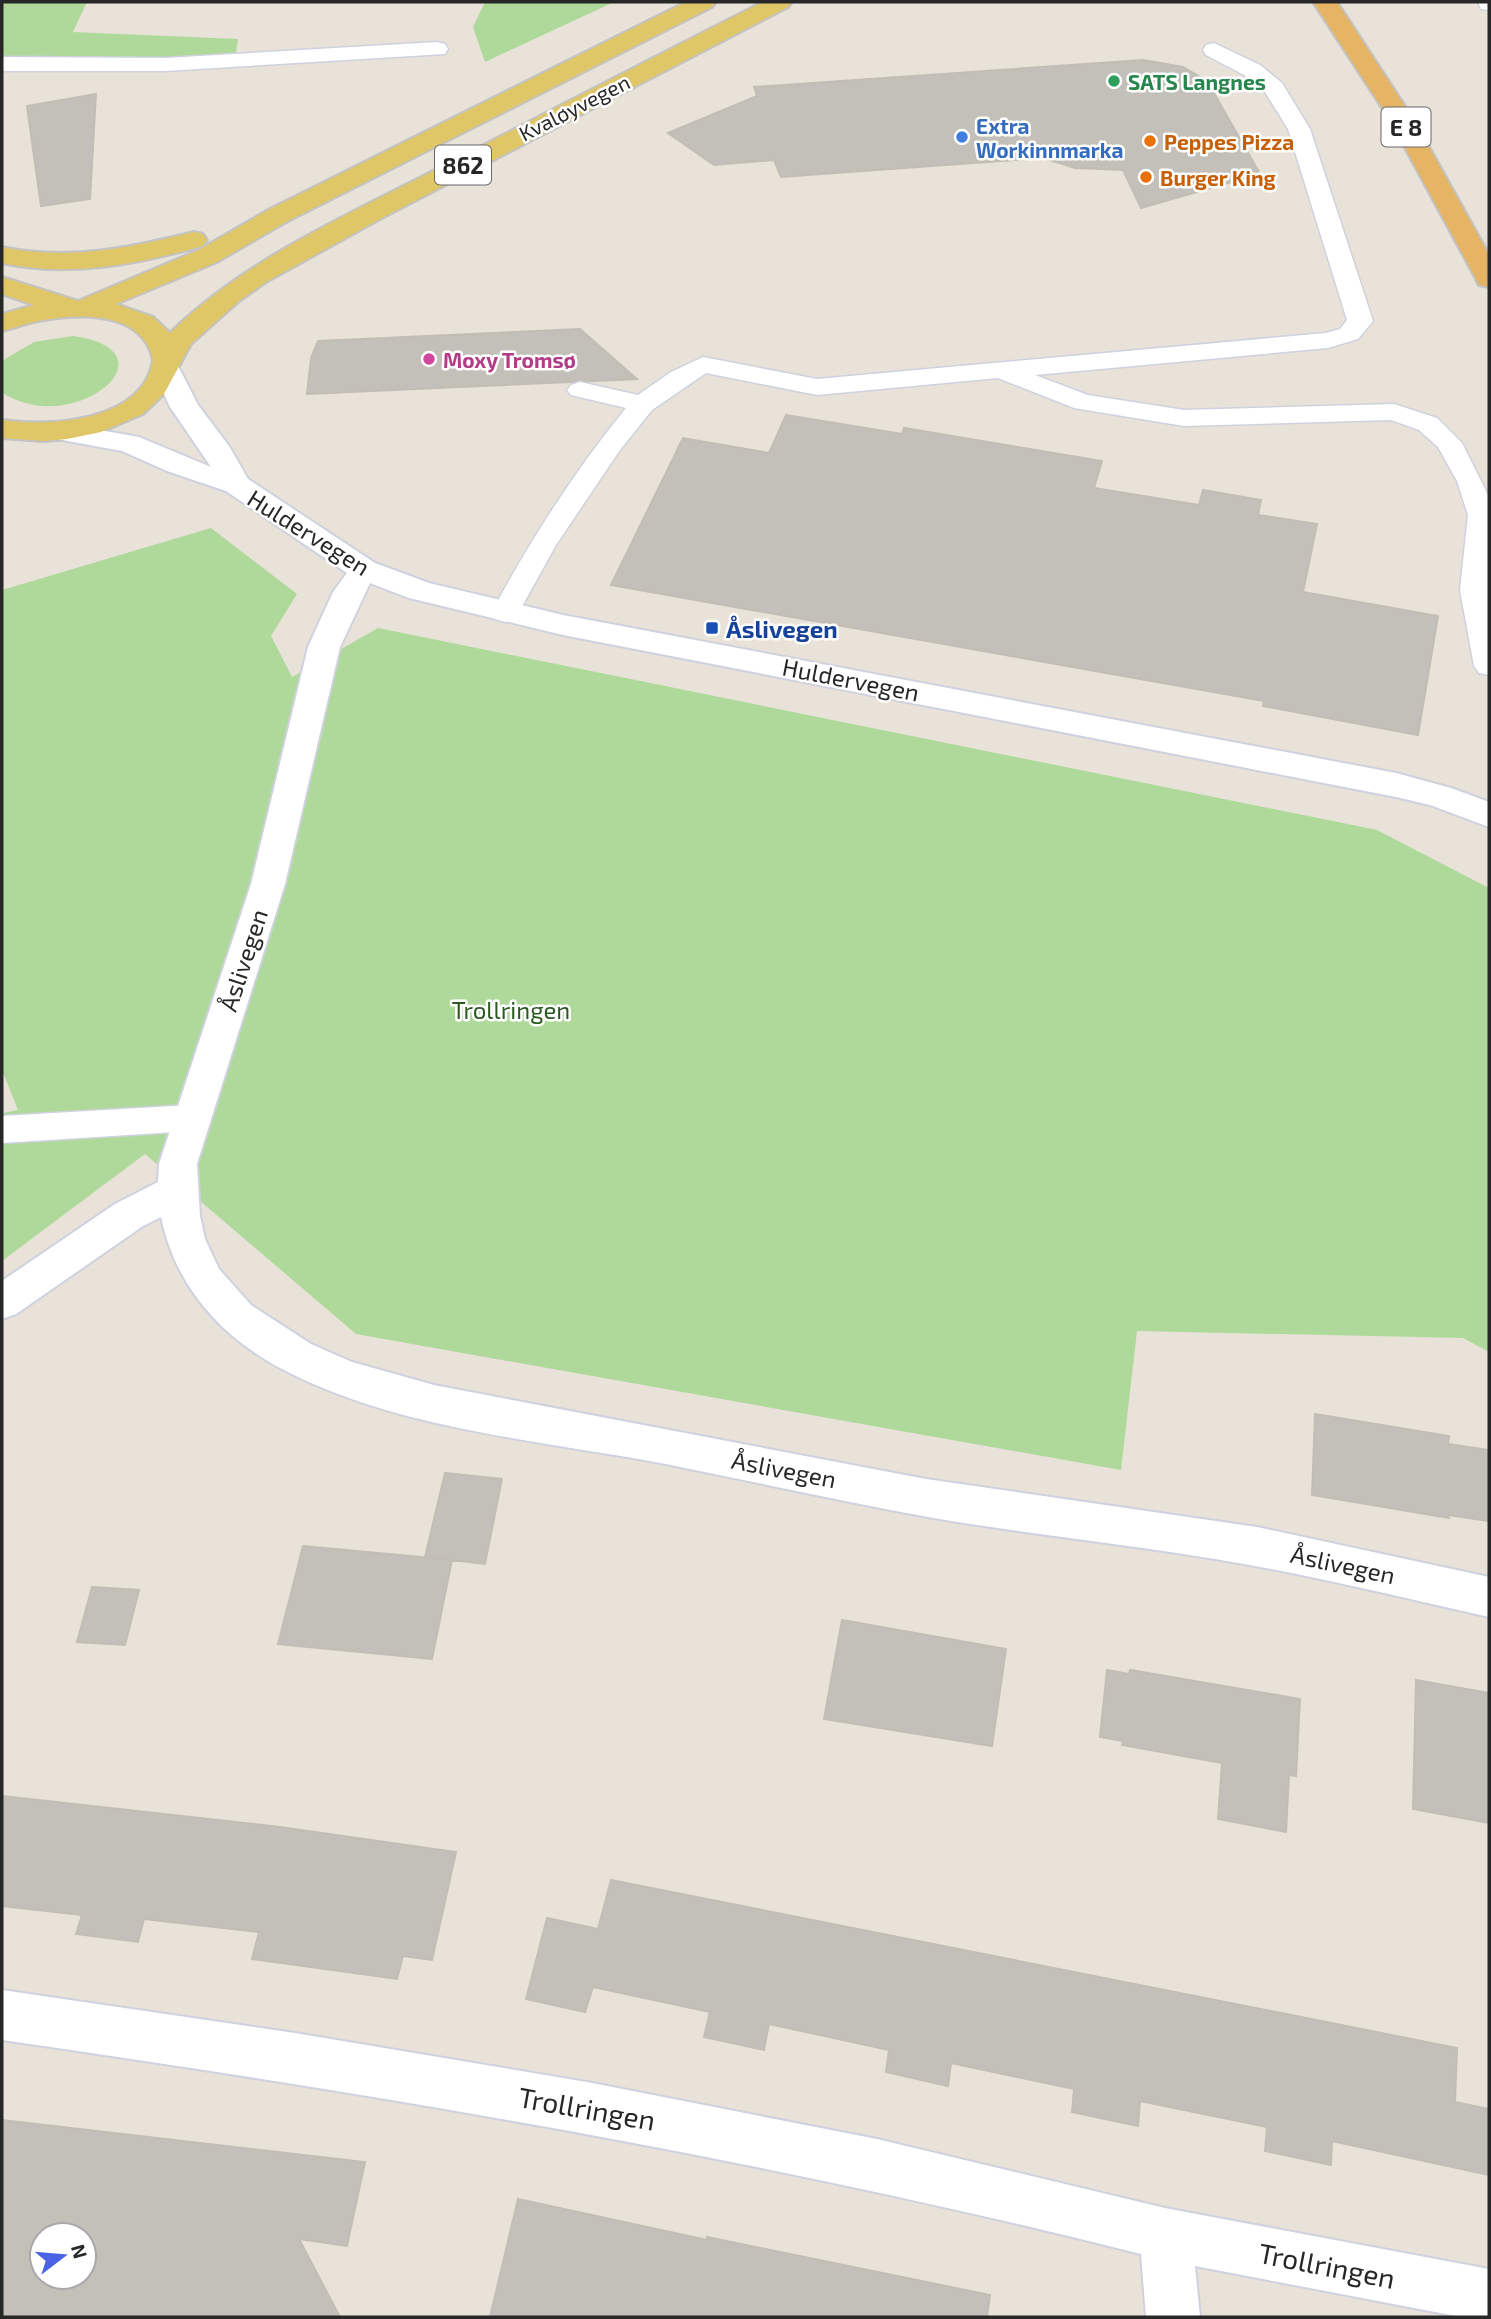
<svg xmlns="http://www.w3.org/2000/svg" width="1491" height="2319" viewBox="0 0 1491 2319" font-family="'Exo 2',sans-serif">
<rect width="100%" height="100%" fill="#e8e2d9"/>
<path fill="#afd99b" d="M 2,2 L 87,2 L 73,32 L 238,39 L 236,53 L 109,61 L 2,57 Z
M 485,2 L 614,2 L 485,62 L 473,27 Z
M 73,336 C 180,351 74,439 3,393 L 2,363 L 5,359 L 34,342 Z
M 211,528 L 297,594 L 271,636 L 292,677 L 378,628 L 1377,830 L 1489,888 L 1489,1352 L 1463,1338 L 1137,1331 L 1121,1470 L 356,1334 L 145,1154 L 2,1261 L 2,1113 L 18,1110 L 2,1070 L 2,590 Z"/>
<path fill="#c3bfb9" stroke="#c2beb4" stroke-width="2" fill-rule="evenodd" d="M 1143,60 L 1183,67 L 1207,81 L 1260,174 L 1141,208 L 1123,170 L 1075,168 L 1043,158 L 781,177 L 774,160 L 714,165 L 668,133 L 757,96 L 754,87 Z
M 96,94 L 90,199 L 41,206 L 27,106 Z
M 580,329 L 637,379 L 307,394 L 311,358 L 318,341 Z
M 786,415 L 902,434 L 904,428 L 1102,461 L 1094,488 L 1199,505 L 1203,490 L 1261,500 L 1258,515 L 1317,524 L 1303,592 L 1438,616 L 1418,735 L 1263,706 L 1264,701 L 611,585 L 683,438 L 769,453 Z
M 1315,1414 L 1449,1436 L 1448,1444 L 1489,1450 L 1489,1521 L 1448,1515 L 1449,1518 L 1312,1495 Z
M 445,1473 L 502,1479 L 485,1564 L 425,1557 Z
M 303,1546 L 452,1560 L 432,1659 L 278,1644 Z
M 92,1587 L 139,1590 L 125,1645 L 77,1642 Z
M 842,1620 L 1006,1649 L 992,1746 L 824,1719 Z
M 1107,1670 L 1129,1674 L 1130,1670 L 1300,1699 L 1296,1776 L 1289,1775 L 1286,1832 L 1218,1819 L 1222,1763 L 1122,1745 L 1123,1741 L 1100,1737 Z
M 1416,1680 L 1489,1693 L 1489,1823 L 1413,1809 Z
M 2,1796 L 280,1827 L 456,1852 L 432,1960 L 403,1956 L 397,1979 L 252,1959 L 259,1932 L 144,1919 L 138,1942 L 76,1934 L 82,1915 L 2,1906 Z
M 611,1880 L 1457,2048 L 1455,2102 L 1489,2109 L 1489,2175 L 1332,2141 L 1331,2165 L 1265,2151 L 1267,2127 L 1140,2101 L 1138,2126 L 1072,2112 L 1074,2089 L 951,2063 L 948,2086 L 886,2072 L 889,2050 L 769,2024 L 764,2050 L 704,2037 L 710,2012 L 593,1987 L 585,2012 L 526,1999 L 547,1918 L 598,1929 Z
M 2,2120 L 365,2162 L 347,2246 L 299,2239 L 340,2317 L 2,2317 ZM 42,2235 L 84,2235 L 84,2277 L 42,2277 Z
M 518,2199 L 707,2240 L 707,2237 L 990,2295 L 987,2317 L 490,2317 Z"/>
<g fill="none" stroke-linecap="round" stroke-linejoin="round">
<g stroke="#cfd2de" stroke-width="3">
<path id="service" d="M 1478,2 L 1489,2 L 1489,10 L 1481,9 Z
M 437,42 L 445,44 L 448,49 L 445,54 L 165,71 L 2,71 L 2,57 L 165,58 Z
M 1214,43 L 1260,65 L 1282,83 L 1310,129 L 1373,321 L 1358,339 L 1328,348 L 1035,375 L 1088,395 L 1184,410 L 1394,404 L 1437,418 L 1462,443 L 1489,497 L 1489,675 L 1479,673 L 1474,666 L 1460,590 L 1468,515 L 1457,481 L 1438,447 L 1419,430 L 1391,420 L 1184,426 L 1074,408 L 998,378 L 817,395 L 706,373 L 652,410 L 620,450 L 556,545 L 515,619 L 505,622 L 495,619 L 491,613 C 530,541 574,472 626,408 L 571,395 L 567,390 L 571,385 L 580,382 L 638,395 L 671,372 L 703,357 L 817,379 L 1326,333 L 1340,329 L 1347,320 L 1288,129 L 1265,92 L 1244,75 L 1206,55 L 1203,50 L 1206,45 Z
M 191,1105 L 203,1109 L 208,1118 L 203,1127 L 191,1131 L 2,1143 L 2,1116 Z"/>
</g>
<g stroke="#cfd2de" stroke-width="4">
<path id="minor" d="M 166,360 L 176,362 L 198,405 L 229,446 L 248,479 L 375,563 L 429,583 L 563,615 L 1396,773 L 1451,788 L 1489,802 L 1489,827 L 1430,805 L 1396,797 L 563,635 L 409,598 L 370,583 L 340,647 L 285,884 L 197,1164 L 200,1216 L 205,1239 L 219,1269 L 251,1305 L 311,1344 L 352,1362 L 434,1385 L 926,1479 L 1257,1527 L 1489,1577 L 1489,1617 C 1400,1597 1311,1575 1221,1560 C 1124,1544 1025,1534 928,1517 C 841,1501 754,1482 666,1464 C 539,1440 399,1430 282,1369 C 220,1336 176,1287 161,1217 L 143,1226 L 16,1314 L 2,1319 L 2,1281 L 115,1204 L 158,1182 L 159,1164 L 251,884 L 308,647 L 333,592 L 347,573 L 226,491 L 167,471 L 122,451 L 51,438 L 47,432 L 51,426 L 61,423 L 139,437 L 211,467 L 170,407 L 152,368 L 156,362 Z
M 2,1990 L 295,2033 L 587,2082 L 877,2139 L 1165,2208 L 1489,2269 L 1489,2317 L 1461,2317 L 1195,2266 L 1200,2317 L 1146,2317 L 1141,2254 C 765,2159 385,2095 2,2040 Z"/>
</g>
<g stroke="#c3c3c3" stroke-width="4">
<path id="primary" d="M 686,2 L 716,2 L 712,7 L 286,222 L 217,262 L 116,304 L 153,317 L 170,333 C 244,261 341,218 431,172 C 542,115 652,58 763,2 L 792,2 L 788,7 L 380,219 L 266,282 L 239,301 L 191,344 L 164,394 L 143,414 L 101,432 L 67,439 L 43,441 L 2,438 L 2,420 C 50,427 143,422 153,360 C 143,312 82,313 44,320 C 29,322 16,328 2,331 L 2,314 L 34,305 L 2,294 L 2,277 L 78,301 L 199,250 L 268,210 Z
M 194,232 L 203,234 L 207,240 L 203,246 C 136,264 71,278 2,263 L 2,247 C 69,261 129,248 194,232 Z"/>
</g>
<g stroke="#c3c3c3" stroke-width="4">
<path id="trunk" d="M 1313,2 L 1337,2 L 1414,120 L 1489,255 L 1489,287 L 1479,285 L 1476,279 L 1390,120 Z"/>
</g>
<use href="#service" fill="#fff" fill-rule="evenodd"/>
<use href="#minor" fill="#fff" fill-rule="evenodd"/>
<use href="#primary" fill="#dfc667" fill-rule="evenodd"/>
<use href="#trunk" fill="#e5b464" fill-rule="evenodd"/>
</g>
<circle fill="#2e9e5b" stroke="#fff" stroke-width="2.5" cx="1114" cy="81" r="7"/>
<circle fill="#3f7fe0" stroke="#fff" stroke-width="2.5" cx="962" cy="137" r="7"/>
<g fill="#e8710a" stroke="#fff" stroke-width="2.5">
<circle cx="1150" cy="141" r="7"/>
<circle cx="1146" cy="177" r="7"/>
</g>
<circle fill="#d1479c" stroke="#fff" stroke-width="2.5" cx="429" cy="359" r="7"/>
<rect fill="#1a4fb4" stroke="#fff" stroke-width="2.5" x="705" y="621" width="14" height="14" rx="3.5"/>
<g text-anchor="middle" dominant-baseline="central" stroke-width="5" stroke-linejoin="round" paint-order="stroke">
<g font-size="21" font-weight="bold" fill="#27864d" stroke="#fff" text-anchor="start">
<text x="1128" y="81">SATS Langnes</text>
</g>
<g font-size="21" fill="#272727" stroke="#fff">
<text transform="translate(574 107) rotate(-27)">Kvaløyvegen</text>
</g>
<g font-size="21" font-weight="bold" fill="#366cbe" stroke="#fff" text-anchor="start">
<text x="976" y="125">Extra<tspan x="976" dy="24">Workinnmarka</tspan></text>
</g>
<g font-size="21" font-weight="bold" fill="#c56008" stroke="#fff" text-anchor="start">
<text x="1164" y="141">Peppes Pizza</text>
<text x="1160" y="177">Burger King</text>
</g>
<g font-size="21" font-weight="bold" fill="#b23c85" stroke="#fff" text-anchor="start">
<text x="443" y="359">Moxy Tromsø</text>
</g>
<g fill="#fff" stroke="#686868" stroke-width="2">
<rect x="1381.5" y="107.5" width="49" height="39" rx="5"/>
<rect x="435" y="145.5" width="56" height="39" rx="5"/>
</g>
<g font-size="23" font-weight="bold" fill="#272727">
<text x="1406" y="127">E 8</text>
<text x="463" y="165">862</text>
</g>
<g font-size="24" fill="#272727" stroke="#fff">
<text transform="translate(309 532) rotate(32)">Huldervegen</text>
<text transform="translate(851 679) rotate(11)">Huldervegen</text>
<text transform="translate(243 960) rotate(-72)">Åslivegen</text>
<text transform="translate(784 1469) rotate(11)">Åslivegen</text>
<text transform="translate(1343 1564) rotate(12)">Åslivegen</text>
</g>
<g font-size="24" font-weight="bold" fill="#164399" stroke="#fff" text-anchor="start">
<text x="726" y="628">Åslivegen</text>
</g>
<g font-size="24" fill="#2b5a21" stroke="#fff">
<text x="511" y="1009">Trollringen</text>
</g>
<g font-size="28" fill="#272727" stroke="#fff">
<text transform="translate(587 2108) rotate(10)">Trollringen</text>
<text transform="translate(1327 2265) rotate(11)">Trollringen</text>
</g>
</g>
<rect width="1491" height="2319" fill="none" stroke="#272727" stroke-width="7"/>
<g transform="translate(63 2256) rotate(74)"><circle r="33" fill="#ffffff" stroke="#a9a9a9" stroke-width="2"/>
<path d="M0-5L12 26L0 18L-12 26Z" fill="#4a63e4"/>
<text y="-10" font-size="19" font-weight="bold" text-anchor="middle" fill="#272727">N</text>
</g>
</svg>
